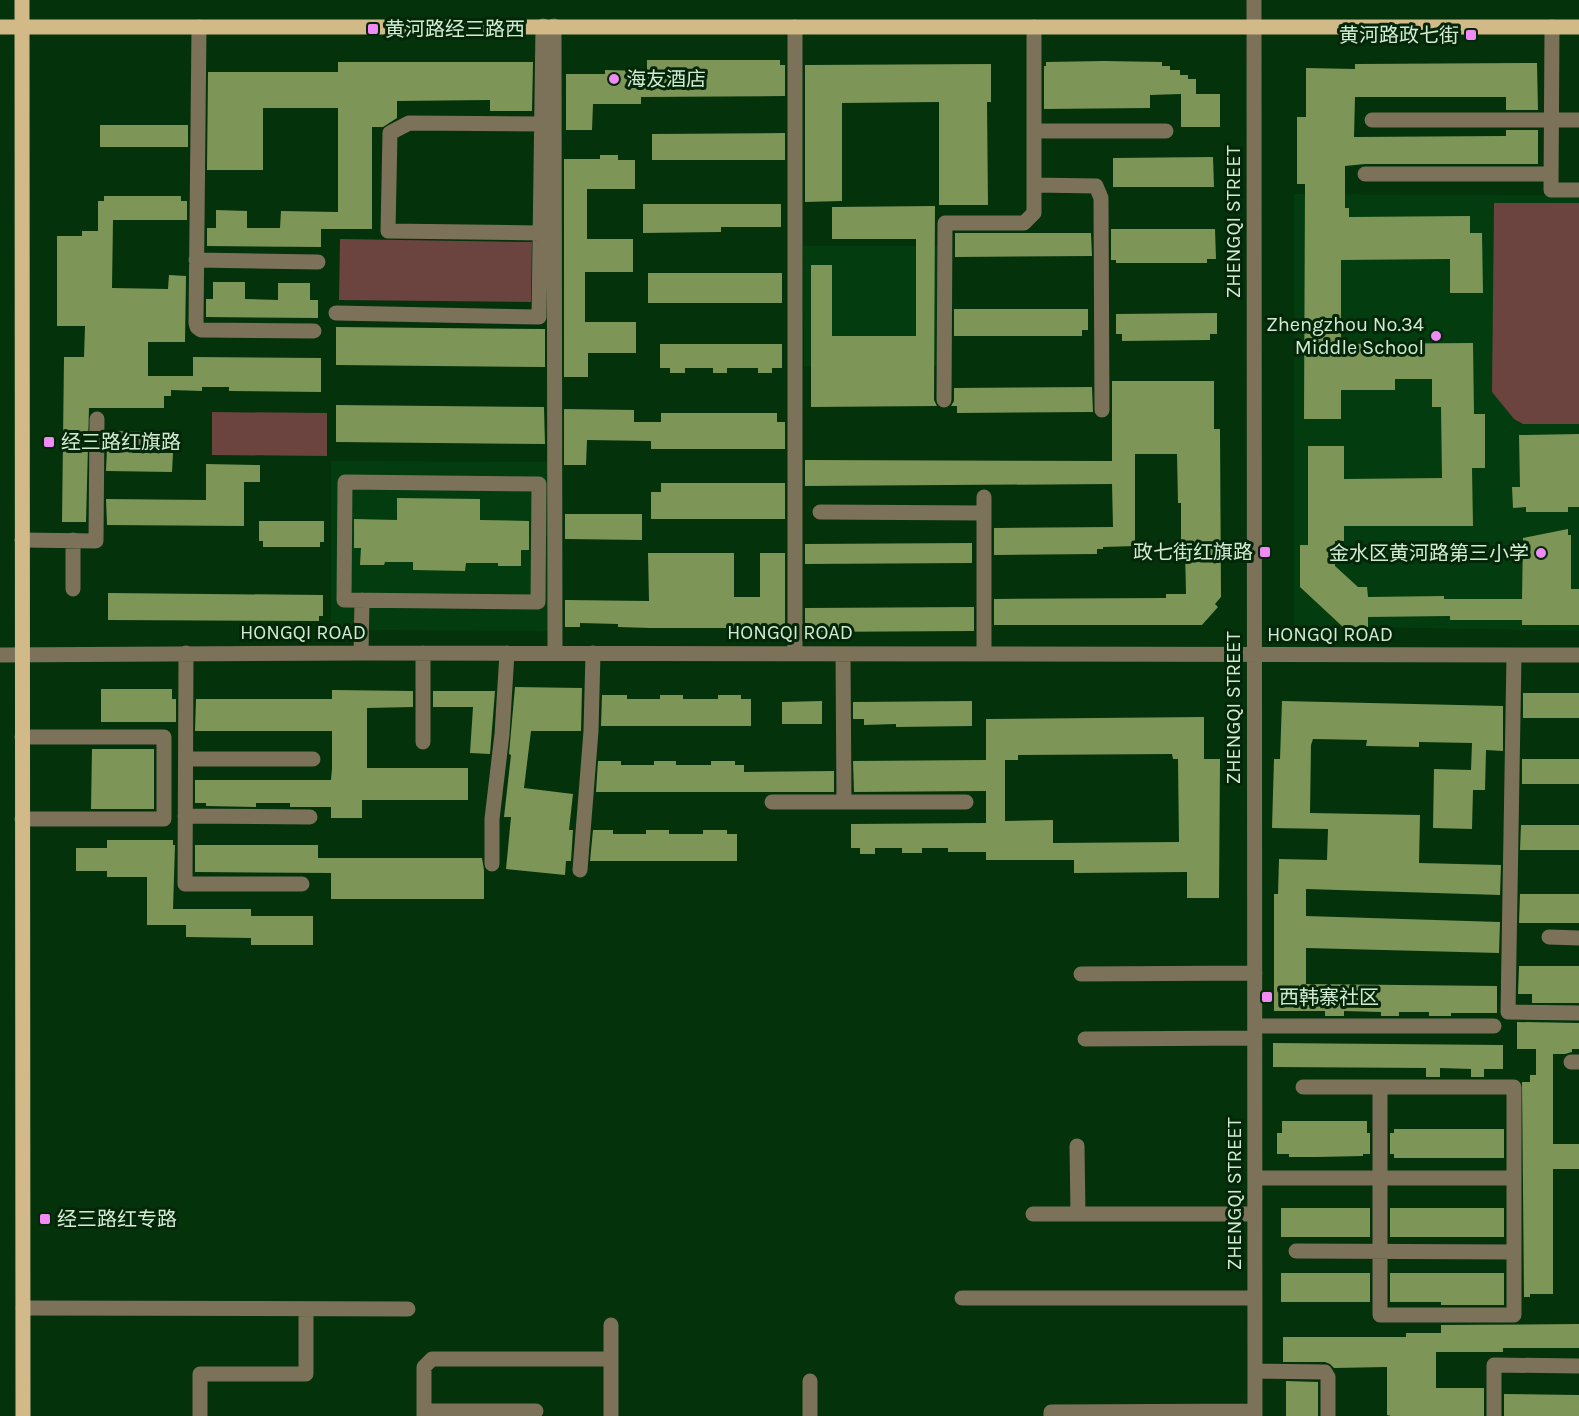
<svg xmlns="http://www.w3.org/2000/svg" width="1579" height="1416" viewBox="0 0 1579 1416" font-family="Karla,'Noto Sans SC',sans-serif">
<rect width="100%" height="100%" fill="#03320b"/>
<path fill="#033c0e" d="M 1294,194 L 1579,195 L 1579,631 L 1294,626 Z
M 803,246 L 937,246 L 937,366 L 804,366 Z
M 331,461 L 548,462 L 548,631 L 331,630 Z"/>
<path fill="#6b433f" d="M 1494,203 L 1579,203 L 1579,424 L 1523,424 L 1514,419 L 1492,392 Z
M 340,239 L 532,242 L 531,302 L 339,300 Z
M 212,412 L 327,413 L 327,456 L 212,455 Z"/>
<path fill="#7e9558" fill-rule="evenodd" d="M 647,60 L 780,60 L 780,65 L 785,65 L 785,96 L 641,97 L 641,104 L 593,104 L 592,130 L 566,130 L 566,74 L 605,74 L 605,70 L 647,71 Z
M 1104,61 L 1162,62 L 1162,66 L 1170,66 L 1170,70 L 1180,70 L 1180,75 L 1188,75 L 1188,79 L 1196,79 L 1196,94 L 1220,94 L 1220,127 L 1181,127 L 1181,94 L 1150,95 L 1150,108 L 1044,109 L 1044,66 L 1046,66 L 1046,62 Z
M 338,62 L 533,62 L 532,111 L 490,111 L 490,100 L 397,101 L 397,118 L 383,127 L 372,127 L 372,229 L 321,229 L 321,247 L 207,246 L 207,228 L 216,228 L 216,210 L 247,211 L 247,228 L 280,228 L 281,211 L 338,212 L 338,108 L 263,108 L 263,170 L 207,170 L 208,72 L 338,72 Z
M 1537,63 L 1538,110 L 1506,110 L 1506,97 L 1355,97 L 1354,137 L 1506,136 L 1506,130 L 1538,130 L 1538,164 L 1365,164 L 1345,166 L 1345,208 L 1349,208 L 1349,217 L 1470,216 L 1470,233 L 1482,233 L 1483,293 L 1450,293 L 1450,259 L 1341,260 L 1341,344 L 1473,343 L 1474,414 L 1485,414 L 1485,468 L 1472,468 L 1473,526 L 1344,526 L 1344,541 L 1335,541 L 1335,566 L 1358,587 L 1367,587 L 1368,597 L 1444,596 L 1444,599 L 1522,599 L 1523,538 L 1568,529 L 1568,535 L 1571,535 L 1571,589 L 1579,589 L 1579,625 L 1522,625 L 1522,620 L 1450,620 L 1450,616 L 1368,617 L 1368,627 L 1343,627 L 1300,587 L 1300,545 L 1308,545 L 1308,446 L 1344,446 L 1344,479 L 1442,478 L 1441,407 L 1432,407 L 1432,379 L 1395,379 L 1395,390 L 1341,390 L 1341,419 L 1304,419 L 1305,184 L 1297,184 L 1297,117 L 1306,117 L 1306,68 L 1355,69 L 1355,64 Z
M 991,64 L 991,102 L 987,102 L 988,205 L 939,205 L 939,102 L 842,103 L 842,201 L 805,202 L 805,65 Z
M 100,125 L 188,125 L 188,147 L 100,147 Z
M 785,133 L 785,160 L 652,160 L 652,134 Z
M 600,155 L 618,155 L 618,160 L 635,160 L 635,189 L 587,189 L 587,239 L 633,239 L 633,272 L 585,272 L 585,322 L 636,322 L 636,353 L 588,353 L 588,377 L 564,377 L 564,159 L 600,159 Z
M 1213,157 L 1214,187 L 1113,187 L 1113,158 Z
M 104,196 L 181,196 L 181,201 L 187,201 L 187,220 L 113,220 L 112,288 L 168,289 L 169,275 L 186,276 L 185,342 L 148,342 L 148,376 L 193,376 L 193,357 L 321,358 L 321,392 L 229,391 L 229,387 L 202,387 L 202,391 L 171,390 L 171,396 L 164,396 L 164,408 L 89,408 L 86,522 L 62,522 L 64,357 L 84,357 L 85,326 L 57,326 L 57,236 L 82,236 L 82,231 L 98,231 L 98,201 L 104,201 Z
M 643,204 L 781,204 L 781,227 L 721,227 L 721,232 L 643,233 Z
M 935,206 L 934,400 L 937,406 L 811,407 L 811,265 L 832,265 L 832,336 L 916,336 L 916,239 L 832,239 L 832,207 Z
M 1111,229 L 1215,229 L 1216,259 L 1207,259 L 1207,263 L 1116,263 L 1116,260 L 1111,260 Z
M 955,233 L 1091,233 L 1092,256 L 955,257 Z
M 648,273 L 782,273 L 782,303 L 648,303 Z
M 213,282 L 245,282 L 245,299 L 278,300 L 278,283 L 310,283 L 310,300 L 318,300 L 318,318 L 206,317 L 206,299 L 213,299 Z
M 954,309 L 1088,309 L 1088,330 L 1082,330 L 1082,336 L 954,336 Z
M 1217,313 L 1217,334 L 1210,334 L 1210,340 L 1122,341 L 1122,334 L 1116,334 L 1116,314 Z
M 336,327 L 545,329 L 545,367 L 336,365 Z
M 660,344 L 782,344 L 782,368 L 772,368 L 772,373 L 758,373 L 758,368 L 727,368 L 727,373 L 713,373 L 713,368 L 685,368 L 685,373 L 670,373 L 670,368 L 660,368 Z
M 1112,381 L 1214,381 L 1214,429 L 1220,429 L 1221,597 L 1215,604 L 1218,607 L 1202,625 L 994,625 L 994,599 L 1166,598 L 1166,594 L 1186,594 L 1185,549 L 1181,549 L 1181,503 L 1178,503 L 1177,454 L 1135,454 L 1135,546 L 1103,547 L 1103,549 L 1097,549 L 1097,554 L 994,555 L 994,528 L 1113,527 L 1112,484 L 805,486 L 805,460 L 1112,461 Z
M 1092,387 L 1093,412 L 957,413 L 957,406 L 951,406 L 954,401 L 954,388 Z
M 336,405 L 544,407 L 545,444 L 336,442 Z
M 564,409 L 634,410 L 634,422 L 661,422 L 661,413 L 777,413 L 777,422 L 785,422 L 785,449 L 651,449 L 651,441 L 587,440 L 586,465 L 564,465 Z
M 1579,434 L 1579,507 L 1568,507 L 1568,512 L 1526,512 L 1526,507 L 1513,508 L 1512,487 L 1520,487 L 1519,435 Z
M 107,448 L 133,448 L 132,453 L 173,453 L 172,472 L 106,471 Z
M 206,464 L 260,465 L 260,482 L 244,482 L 244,526 L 107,525 L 106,499 L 206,500 Z
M 661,483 L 785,483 L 785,519 L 651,519 L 651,492 L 661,492 Z
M 397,498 L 480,499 L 480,520 L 529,521 L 529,550 L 521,550 L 521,566 L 498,566 L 498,563 L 466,563 L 465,571 L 413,570 L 413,562 L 385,562 L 384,565 L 360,565 L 361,548 L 354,548 L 354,519 L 397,520 Z
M 565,514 L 642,514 L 642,540 L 565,539 Z
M 259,521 L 324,521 L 324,542 L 320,542 L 320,547 L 263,547 L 263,541 L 259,541 Z
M 972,543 L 972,563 L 805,564 L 805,544 Z
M 648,553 L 734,553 L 734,597 L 760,597 L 760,553 L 785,553 L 785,628 L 650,628 L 618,627 L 618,624 L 580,623 L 580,627 L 565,627 L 565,600 L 649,601 Z
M 108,593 L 323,595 L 323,616 L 319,616 L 319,621 L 108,620 Z
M 974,607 L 974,631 L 805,632 L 805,608 Z
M 515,687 L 582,688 L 581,731 L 531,731 L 524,788 L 573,794 L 569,830 L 573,830 L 571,861 L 566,861 L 565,875 L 506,869 L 511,817 L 504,817 L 511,755 L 509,754 Z
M 101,689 L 172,689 L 172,699 L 176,699 L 176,722 L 101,722 Z
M 332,690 L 413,691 L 413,707 L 367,708 L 367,768 L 468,768 L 468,800 L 362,800 L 362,818 L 331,818 L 331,807 L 290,807 L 290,803 L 256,803 L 256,807 L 206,806 L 206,803 L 195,803 L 195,780 L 331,780 L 332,768 L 332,731 L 195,731 L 196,699 L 332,699 Z
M 433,691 L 495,691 L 490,754 L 470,753 L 473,707 L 433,707 Z
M 1523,693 L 1579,693 L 1579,718 L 1523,718 Z
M 602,695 L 627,695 L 627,699 L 660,699 L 660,695 L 683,695 L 683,699 L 718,699 L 718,695 L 741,695 L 741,699 L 751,699 L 751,726 L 601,726 Z
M 822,701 L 822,724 L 782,724 L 782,702 Z
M 972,701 L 972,726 L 896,727 L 896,724 L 864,725 L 864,719 L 853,719 L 853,702 Z
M 1282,701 L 1503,706 L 1503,751 L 1486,750 L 1485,790 L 1473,790 L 1472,829 L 1433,828 L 1434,769 L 1471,770 L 1472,743 L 1419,742 L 1419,747 L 1366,746 L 1367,740 L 1313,739 L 1311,745 L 1310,813 L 1420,815 L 1419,863 L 1501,865 L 1500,895 L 1306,889 L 1306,916 L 1500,922 L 1499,953 L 1306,948 L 1306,984 L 1497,986 L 1497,1013 L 1451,1013 L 1451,1016 L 1429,1016 L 1429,1012 L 1399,1012 L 1399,1016 L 1381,1016 L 1381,1012 L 1344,1011 L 1344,1016 L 1325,1016 L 1325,1011 L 1274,1011 L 1274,894 L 1278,894 L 1279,859 L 1327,860 L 1328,829 L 1272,828 L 1274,759 L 1280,759 Z
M 1204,717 L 1204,759 L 1220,759 L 1219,898 L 1187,898 L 1187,872 L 1074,873 L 1074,860 L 986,860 L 986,852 L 948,852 L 948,848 L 922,848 L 922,853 L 902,853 L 902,848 L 875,848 L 875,854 L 860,854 L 860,848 L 851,848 L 851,824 L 986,823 L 986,791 L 854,792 L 853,761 L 986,760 L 986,719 ZM 1172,754 L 1173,759 L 1178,759 L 1179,842 L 1053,843 L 1053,820 L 1005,821 L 1005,760 L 1018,760 L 1018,755 Z
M 92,749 L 154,749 L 154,809 L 91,809 Z
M 1522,759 L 1579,759 L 1579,784 L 1522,784 Z
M 598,761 L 621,761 L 621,765 L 654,765 L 654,761 L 676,761 L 676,765 L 711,765 L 711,761 L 735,761 L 735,765 L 744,765 L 744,772 L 834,771 L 834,792 L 596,792 Z
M 1521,825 L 1579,825 L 1579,850 L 1520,850 Z
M 593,830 L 613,830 L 613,834 L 646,834 L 646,830 L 669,830 L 669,834 L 703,834 L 703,830 L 727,830 L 727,834 L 737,834 L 737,861 L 590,861 Z
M 107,840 L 173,840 L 173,845 L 175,845 L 173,909 L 251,909 L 251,916 L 313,916 L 313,945 L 251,945 L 251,938 L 186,937 L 186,925 L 147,925 L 147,877 L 107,877 L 107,871 L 76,871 L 76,848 L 107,848 Z
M 195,845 L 318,845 L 318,858 L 482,858 L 484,870 L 484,899 L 331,899 L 331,873 L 195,872 Z
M 1520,894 L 1579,894 L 1579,923 L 1519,923 Z
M 1519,966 L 1579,966 L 1579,1003 L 1532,1003 L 1532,994 L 1518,994 Z
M 1517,1022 L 1579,1023 L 1579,1049 L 1572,1049 L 1572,1052 L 1565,1054 L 1553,1054 L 1553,1144 L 1579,1144 L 1579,1169 L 1553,1169 L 1553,1294 L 1530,1294 L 1530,1297 L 1524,1297 L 1522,1082 L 1530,1082 L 1530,1075 L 1536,1075 L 1536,1049 L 1517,1049 Z
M 1273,1043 L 1503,1045 L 1503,1069 L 1484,1069 L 1484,1077 L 1471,1077 L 1471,1069 L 1440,1068 L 1440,1077 L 1426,1077 L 1426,1068 L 1273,1067 Z
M 1282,1121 L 1367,1121 L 1367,1133 L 1370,1133 L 1370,1154 L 1363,1154 L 1363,1156 L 1317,1157 L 1289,1157 L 1289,1154 L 1277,1154 L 1277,1133 L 1282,1133 Z
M 1394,1129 L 1504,1129 L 1504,1158 L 1394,1158 L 1394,1154 L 1390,1154 L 1390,1133 L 1394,1133 Z
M 1281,1208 L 1370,1208 L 1370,1237 L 1281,1237 Z
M 1390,1208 L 1504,1208 L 1504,1237 L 1390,1237 Z
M 1281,1273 L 1370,1273 L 1370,1302 L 1281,1302 Z
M 1390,1273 L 1504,1273 L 1504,1305 L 1441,1305 L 1441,1302 L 1390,1302 Z
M 1579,1324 L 1579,1348 L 1503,1348 L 1503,1352 L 1436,1352 L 1436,1388 L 1484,1388 L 1484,1416 L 1391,1416 L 1387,1415 L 1387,1367 L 1334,1368 L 1330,1364 L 1325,1362 L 1283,1362 L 1283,1337 L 1406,1337 L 1406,1333 L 1441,1333 L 1441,1325 Z
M 1286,1381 L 1318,1382 L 1318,1416 L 1286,1416 Z
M 1504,1394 L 1579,1395 L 1579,1416 L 1504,1416 Z"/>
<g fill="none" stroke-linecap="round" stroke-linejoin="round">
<path stroke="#7c7159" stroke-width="15" d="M 1254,0 L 1255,1416
M 554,26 L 555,653
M 199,27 L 196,323 L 197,327 L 201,330 L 314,331
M 795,27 L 795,653
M 1034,27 L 1034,185 L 1096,186 L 1101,198 L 1102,410
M 1552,27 L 1551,190 L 1579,190
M 1372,120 L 1579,120
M 1034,131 L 1166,131
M 1365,174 L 1551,174
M 540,233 L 388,231 L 390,133 L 409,123 L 542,124
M 196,260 L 318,262
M 336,313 L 539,317 L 543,26
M 944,400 L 945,223 L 1024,223 L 1034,213 L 1034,185
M 97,438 L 161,439
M 345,482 L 539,484 L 538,602 L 344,600 Z
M 820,512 L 984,513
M 22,540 L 96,541 L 97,419
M 73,589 L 73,540
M 186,653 L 185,884 L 302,884
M 361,653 L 362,600
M 423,653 L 423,742
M 843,654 L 844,802
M 984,654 L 984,497
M 0,655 L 361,653 L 1579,655
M 1514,655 L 1508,1012 L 1579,1013
M 22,737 L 164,737 L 164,819 L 22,819
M 186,759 L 313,759
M 772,802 L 966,802
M 185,816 L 310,817
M 492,864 L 492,819 L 502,734 L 507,653
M 580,870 L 591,731 L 593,653
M 1549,937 L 1579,938
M 1081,974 L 1255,973
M 1255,1026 L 1494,1026
M 1085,1039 L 1255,1038
M 1571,1062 L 1579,1062
M 1303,1087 L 1514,1087 L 1514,1315 L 1380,1315 L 1380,1087
M 1077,1146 L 1078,1214
M 1255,1178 L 1514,1178
M 1033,1214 L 1255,1214
M 1296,1251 L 1514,1252
M 962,1298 L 1255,1298
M 23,1308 L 408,1309
M 1255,1371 L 1325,1372 L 1328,1377 L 1328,1416
M 810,1381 L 810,1416
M 424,1411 L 536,1411
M 200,1416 L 200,1374 L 306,1374 L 306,1309
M 424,1416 L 424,1367 L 432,1359 L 611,1359
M 611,1416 L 611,1325
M 1051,1416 L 1051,1412 L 1255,1411
M 1494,1416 L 1494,1365 L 1579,1366"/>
<path stroke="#d1b988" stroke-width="15" d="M 22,0 L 23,1416
M 0,27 L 1579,27"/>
</g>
<g fill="#f08bf5" stroke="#042609" stroke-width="2">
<rect x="367" y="23" width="12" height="12" rx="3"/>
<rect x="1465" y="29" width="12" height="12" rx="3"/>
<circle cx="614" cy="79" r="6"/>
<circle cx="1436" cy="336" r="6"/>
<rect x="43" y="436" width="12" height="12" rx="3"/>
<rect x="1259" y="546" width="12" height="12" rx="3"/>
<circle cx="1541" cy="553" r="6"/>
<rect x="1261" y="991" width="12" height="12" rx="3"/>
<rect x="39" y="1213" width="12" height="12" rx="3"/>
</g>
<g text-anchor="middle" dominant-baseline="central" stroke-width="6" stroke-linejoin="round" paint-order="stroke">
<g font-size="20" fill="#d3ebd3" stroke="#042609" text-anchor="start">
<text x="385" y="29">黄河路经三路西</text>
<text x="1459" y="35" text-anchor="end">黄河路政七街</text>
<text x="626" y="79">海友酒店</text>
<text x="1424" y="324" text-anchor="end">Zhengzhou No.34<tspan x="1424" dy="23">Middle School</tspan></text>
<text x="61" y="442">经三路红旗路</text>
<text x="1253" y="552" text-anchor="end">政七街红旗路</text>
<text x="1529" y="553" text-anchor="end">金水区黄河路第三小学</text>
<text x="1279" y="997">西韩寨社区</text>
<text x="57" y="1219">经三路红专路</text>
</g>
<g font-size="20" fill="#d3ebd3" stroke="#042609">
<text transform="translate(1233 222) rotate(-90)">ZHENGQI STREET</text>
<text x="303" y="632">HONGQI ROAD</text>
<text x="790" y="632">HONGQI ROAD</text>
<text x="1330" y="634">HONGQI ROAD</text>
<text transform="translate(1233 708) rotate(-90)">ZHENGQI STREET</text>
<text transform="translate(1234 1194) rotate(-90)">ZHENGQI STREET</text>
</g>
</g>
</svg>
